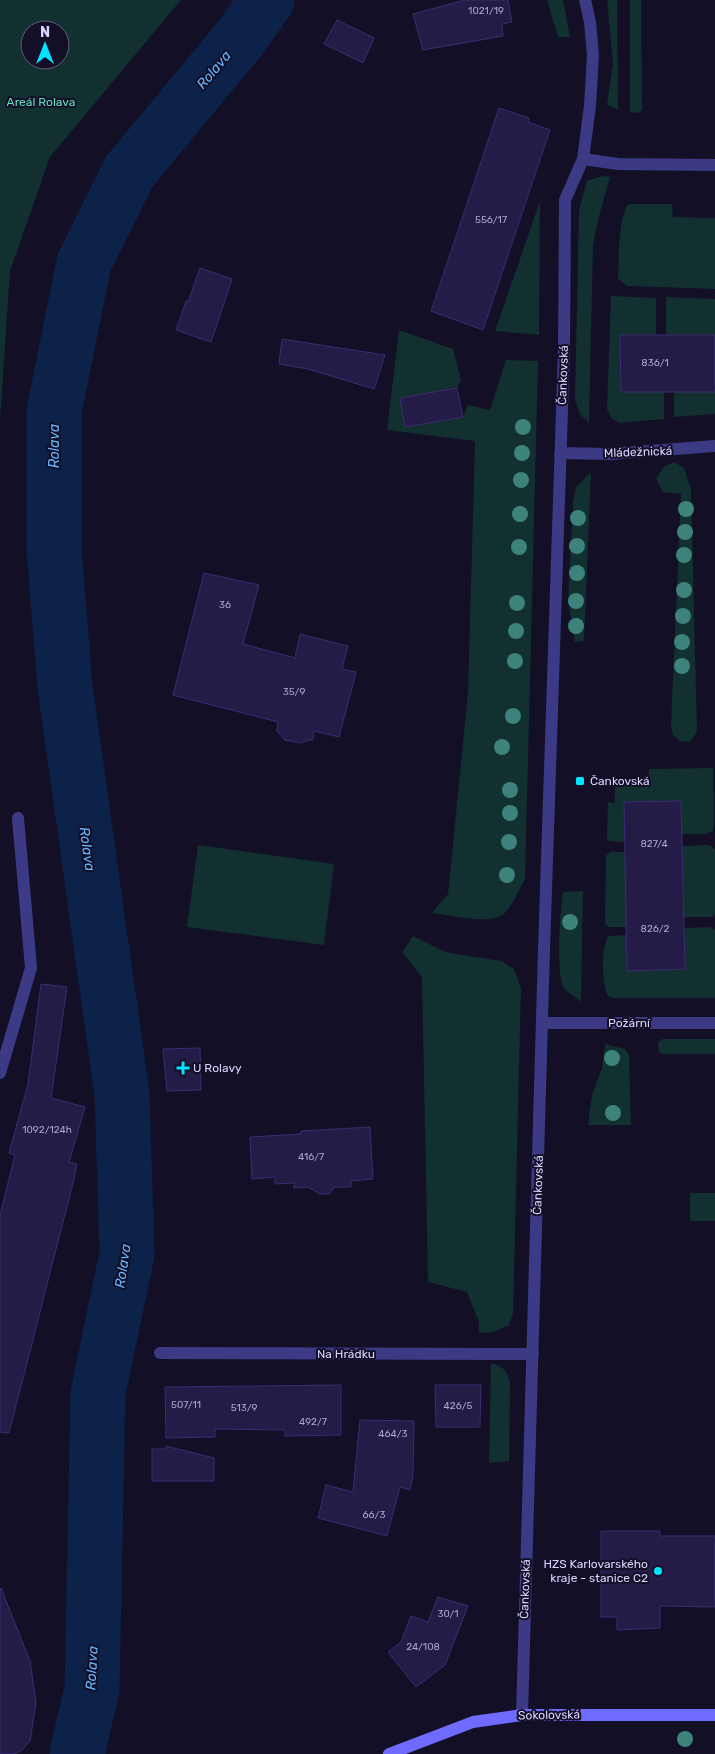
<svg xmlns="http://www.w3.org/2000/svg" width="715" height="1754" viewBox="0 0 715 1754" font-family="Rubik,sans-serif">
<rect width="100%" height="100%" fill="#130f26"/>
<path fill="#12302f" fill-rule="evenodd" d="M 0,0 L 181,0 L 50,157 L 10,271 L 0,420 ZM 30,30 L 60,30 L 60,60 L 30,60 Z
M 547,0 L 563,0 L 570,37 L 558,37 Z
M 607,0 L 617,0 L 618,110 L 607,105 L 613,64 Z
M 630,0 L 641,0 L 642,110 L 638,113 L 630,112 Z
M 606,176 L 610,177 L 598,220 L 593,245 L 589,423 L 580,414 L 575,400 L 579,210 L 587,181 L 598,177 Z
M 540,201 L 539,335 L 495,331 Z
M 629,204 L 672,204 L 673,217 L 715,218 L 715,289 L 627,286 L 618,279 C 619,262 618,215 629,204 Z
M 611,296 L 656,298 L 656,335 L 620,335 L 621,391 L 664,392 L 664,419 L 620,423 L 612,419 L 607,409 Z
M 666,297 L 715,299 L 715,335 L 666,335 Z
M 399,330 L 453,349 L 461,380 L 457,388 L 400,398 L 406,427 L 463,417 L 468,405 L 490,410 L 506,360 L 538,361 L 525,879 C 520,888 512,906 505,913 C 490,926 451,915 432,913 L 448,894 L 468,693 L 475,441 L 387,430 Z
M 674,392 L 715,392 L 715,414 L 674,417 Z
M 674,462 L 684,468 L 691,489 L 697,731 L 690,742 L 680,741 L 673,735 L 671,725 L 681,494 L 663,492 L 656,478 L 664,467 Z
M 591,472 L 584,641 L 575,642 L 568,600 L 573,501 L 576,487 Z
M 713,768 C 713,782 715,819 713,831 L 705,834 L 682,834 L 681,801 L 624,802 L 625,842 L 609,841 L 607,838 L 608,802 L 615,803 L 615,780 L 619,778 L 646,778 L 649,775 L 649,769 Z
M 198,845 L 334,864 L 324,945 L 187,927 Z
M 706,845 L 712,846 L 715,850 L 715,914 L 713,917 L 684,917 L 682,846 Z
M 610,852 L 626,852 L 626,927 L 608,927 L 605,923 L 606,856 Z
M 583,891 L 581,1002 C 576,997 566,992 563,986 C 556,972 560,910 563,892 Z
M 710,927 L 715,930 L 715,998 L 613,998 L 607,995 C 602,981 601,950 608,936 L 626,935 L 627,971 L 685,969 L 684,928 Z
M 413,936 L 445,952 L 501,961 L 514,969 L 521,988 L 513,1314 L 509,1325 L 493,1332 L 479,1333 L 479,1322 L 467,1292 L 428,1282 L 422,977 L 402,952 Z
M 663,1039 L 715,1039 L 715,1054 L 662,1054 L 659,1052 L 658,1042 Z
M 605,1044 L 625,1049 L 629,1055 L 631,1125 L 588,1125 L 592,1095 L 602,1068 Z
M 690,1193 L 715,1193 L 715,1221 L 690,1221 Z
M 491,1363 C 504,1366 509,1373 510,1386 L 509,1461 L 489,1463 Z"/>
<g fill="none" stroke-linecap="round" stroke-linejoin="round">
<path stroke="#0c2248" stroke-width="55" d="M 77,1754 L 92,1689 L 98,1393 L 127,1254 L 122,1094 L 65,687 L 54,549 L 54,411 L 84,263 L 129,172 L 241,37 L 267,0"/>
</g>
<path fill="#241b47" stroke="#3b2d73" d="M 465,0 L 508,0 L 512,22 L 502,24 L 503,36 L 423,50 L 413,14 Z
M 337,20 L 374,38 L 363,63 L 324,44 Z
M 499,108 L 529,118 L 528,122 L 550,130 L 483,330 L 431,311 Z
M 200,268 L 232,279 L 211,342 L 176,330 L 186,301 L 188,302 Z
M 620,335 L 715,335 L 715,392 L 621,392 Z
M 282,339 L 385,355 L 374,389 L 308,369 L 279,364 Z
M 457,388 L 463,417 L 405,427 L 400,398 Z
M 204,573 L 259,585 L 243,644 L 295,658 L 300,634 L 348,646 L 342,669 L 356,672 L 339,737 L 314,731 L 313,739 L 300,743 L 285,740 L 277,731 L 278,722 L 173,695 Z
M 681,801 L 685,969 L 627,971 L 624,802 Z
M 41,984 L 67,987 L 51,1098 L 85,1107 L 69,1162 L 77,1164 L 73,1183 L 9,1433 L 0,1432 L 0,1215 L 15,1155 L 9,1153 L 28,1084 Z
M 200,1048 L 201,1090 L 167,1091 L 163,1049 Z
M 370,1127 L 373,1179 L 351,1181 L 351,1187 L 334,1187 L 330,1194 L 320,1194 L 308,1187 L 294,1188 L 294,1183 L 275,1184 L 275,1177 L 252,1179 L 250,1137 L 301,1134 L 301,1131 Z
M 341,1385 L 341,1435 L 285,1436 L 285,1430 L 215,1429 L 215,1437 L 166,1438 L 165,1387 Z
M 435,1385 L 481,1385 L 480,1427 L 436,1427 Z
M 360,1420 L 414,1421 L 413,1476 L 410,1490 L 400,1487 L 387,1536 L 318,1518 L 326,1485 L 353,1492 Z
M 166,1446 L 214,1458 L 214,1481 L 152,1481 L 152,1449 L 166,1449 Z
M 601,1531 L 660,1531 L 660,1536 L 715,1536 L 715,1607 L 660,1606 L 660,1628 L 617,1630 L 617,1617 L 601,1617 Z
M 1,1588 L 30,1661 L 36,1703 L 30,1741 L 22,1750 L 14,1754 L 0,1754 L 0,1589 Z
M 438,1597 L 468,1606 L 445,1665 L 416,1687 L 388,1652 L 401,1642 L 411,1616 L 428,1622 Z"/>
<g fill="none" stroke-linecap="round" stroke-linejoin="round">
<path stroke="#3d3a85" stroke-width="12" d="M 583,159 L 618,164 L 715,165
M 0,1073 L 31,968 L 18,818"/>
<path stroke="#3d3a85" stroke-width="12" d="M 560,453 L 610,454 L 715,446
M 542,1023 L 715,1023
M 160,1353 L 533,1354
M 522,1715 L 544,949 L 564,350 L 565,200 L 583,159 L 590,106 L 593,55 L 590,22 L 585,0"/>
<path stroke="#6f6bff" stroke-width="12" d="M 389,1754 L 473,1722 L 522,1715 L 715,1715"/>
</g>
<g fill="#3d827b">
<circle cx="523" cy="427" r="8"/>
<circle cx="522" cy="453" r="8"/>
<circle cx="521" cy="480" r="8"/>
<circle cx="686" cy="509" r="8"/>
<circle cx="520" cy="514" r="8"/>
<circle cx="578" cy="518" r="8"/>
<circle cx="685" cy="532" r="8"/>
<circle cx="577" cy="546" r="8"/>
<circle cx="519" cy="547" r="8"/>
<circle cx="684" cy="555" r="8"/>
<circle cx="577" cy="573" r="8"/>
<circle cx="684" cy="590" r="8"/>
<circle cx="576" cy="601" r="8"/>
<circle cx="517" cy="603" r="8"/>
<circle cx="683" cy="616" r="8"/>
<circle cx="576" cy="626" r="8"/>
<circle cx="516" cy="631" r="8"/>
<circle cx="682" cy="642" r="8"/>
<circle cx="515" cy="661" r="8"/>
<circle cx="682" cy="666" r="8"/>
<circle cx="513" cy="716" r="8"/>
<circle cx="502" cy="747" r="8"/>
<circle cx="510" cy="790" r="8"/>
<circle cx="510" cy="813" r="8"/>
<circle cx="509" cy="842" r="8"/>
<circle cx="507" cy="875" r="8"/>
<circle cx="570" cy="922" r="8"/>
<circle cx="612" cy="1058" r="8"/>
<circle cx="613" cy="1113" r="8"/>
<circle cx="685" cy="1739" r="8"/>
</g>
<g fill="#00e5ff" stroke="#130f26" stroke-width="2">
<rect x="575" y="776" width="10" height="10" rx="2.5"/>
<path d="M180.5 1060.5h5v5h5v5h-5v5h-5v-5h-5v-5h5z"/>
<circle cx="658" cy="1571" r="5"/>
</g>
<g text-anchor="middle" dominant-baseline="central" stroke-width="4" stroke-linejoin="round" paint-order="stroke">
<g font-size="10" fill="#aca6d1">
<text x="486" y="11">1021/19</text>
<text x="491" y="220">556/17</text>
<text x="655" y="363">836/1</text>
<text x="225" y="605">36</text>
<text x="294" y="692">35/9</text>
<text x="654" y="844">827/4</text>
<text x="655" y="929">826/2</text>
<text x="47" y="1130">1092/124h</text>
<text x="311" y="1157">416/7</text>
<text x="186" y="1405">507/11</text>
<text x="458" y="1406">426/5</text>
<text x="244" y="1408">513/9</text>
<text x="313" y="1422">492/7</text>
<text x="393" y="1434">464/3</text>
<text x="374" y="1515">66/3</text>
<text x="448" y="1614">30/1</text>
<text x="423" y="1647">24/108</text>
</g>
<g font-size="12" fill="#5fe0c0" stroke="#130f26">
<text x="41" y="102">Areál Rolava</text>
</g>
<g font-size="12" fill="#d9d4ff" stroke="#130f26">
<text transform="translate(563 375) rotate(-88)">Čankovská</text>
<text transform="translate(638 452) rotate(-2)">Mládežnická</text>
<text x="629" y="1023">Požární</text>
<text transform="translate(538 1185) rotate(-88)">Čankovská</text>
<text x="346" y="1354">Na Hrádku</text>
<text transform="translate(525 1589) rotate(-88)">Čankovská</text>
<text transform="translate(549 1715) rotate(-1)">Sokolovská</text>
</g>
<g font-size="12" fill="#d9d4ff" stroke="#130f26" text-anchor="start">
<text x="590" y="781">Čankovská</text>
<text x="193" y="1068">U Rolavy</text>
<text x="648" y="1564" text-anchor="end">HZS Karlovarského<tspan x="648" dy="14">kraje - stanice C2</tspan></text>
</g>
<g font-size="14" font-style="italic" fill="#62b6ff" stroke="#130f26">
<text transform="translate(214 70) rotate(-50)">Rolava</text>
<text transform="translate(54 446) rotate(-90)">Rolava</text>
<text transform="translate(87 849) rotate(82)">Rolava</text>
<text transform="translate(123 1266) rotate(-82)">Rolava</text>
<text transform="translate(92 1668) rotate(-87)">Rolava</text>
</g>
</g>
<g transform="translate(45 45)"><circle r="24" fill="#130f26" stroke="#625e7d"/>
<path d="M0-4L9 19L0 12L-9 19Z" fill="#00e5ff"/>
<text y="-8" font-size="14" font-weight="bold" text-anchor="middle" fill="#d9d4ff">N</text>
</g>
</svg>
